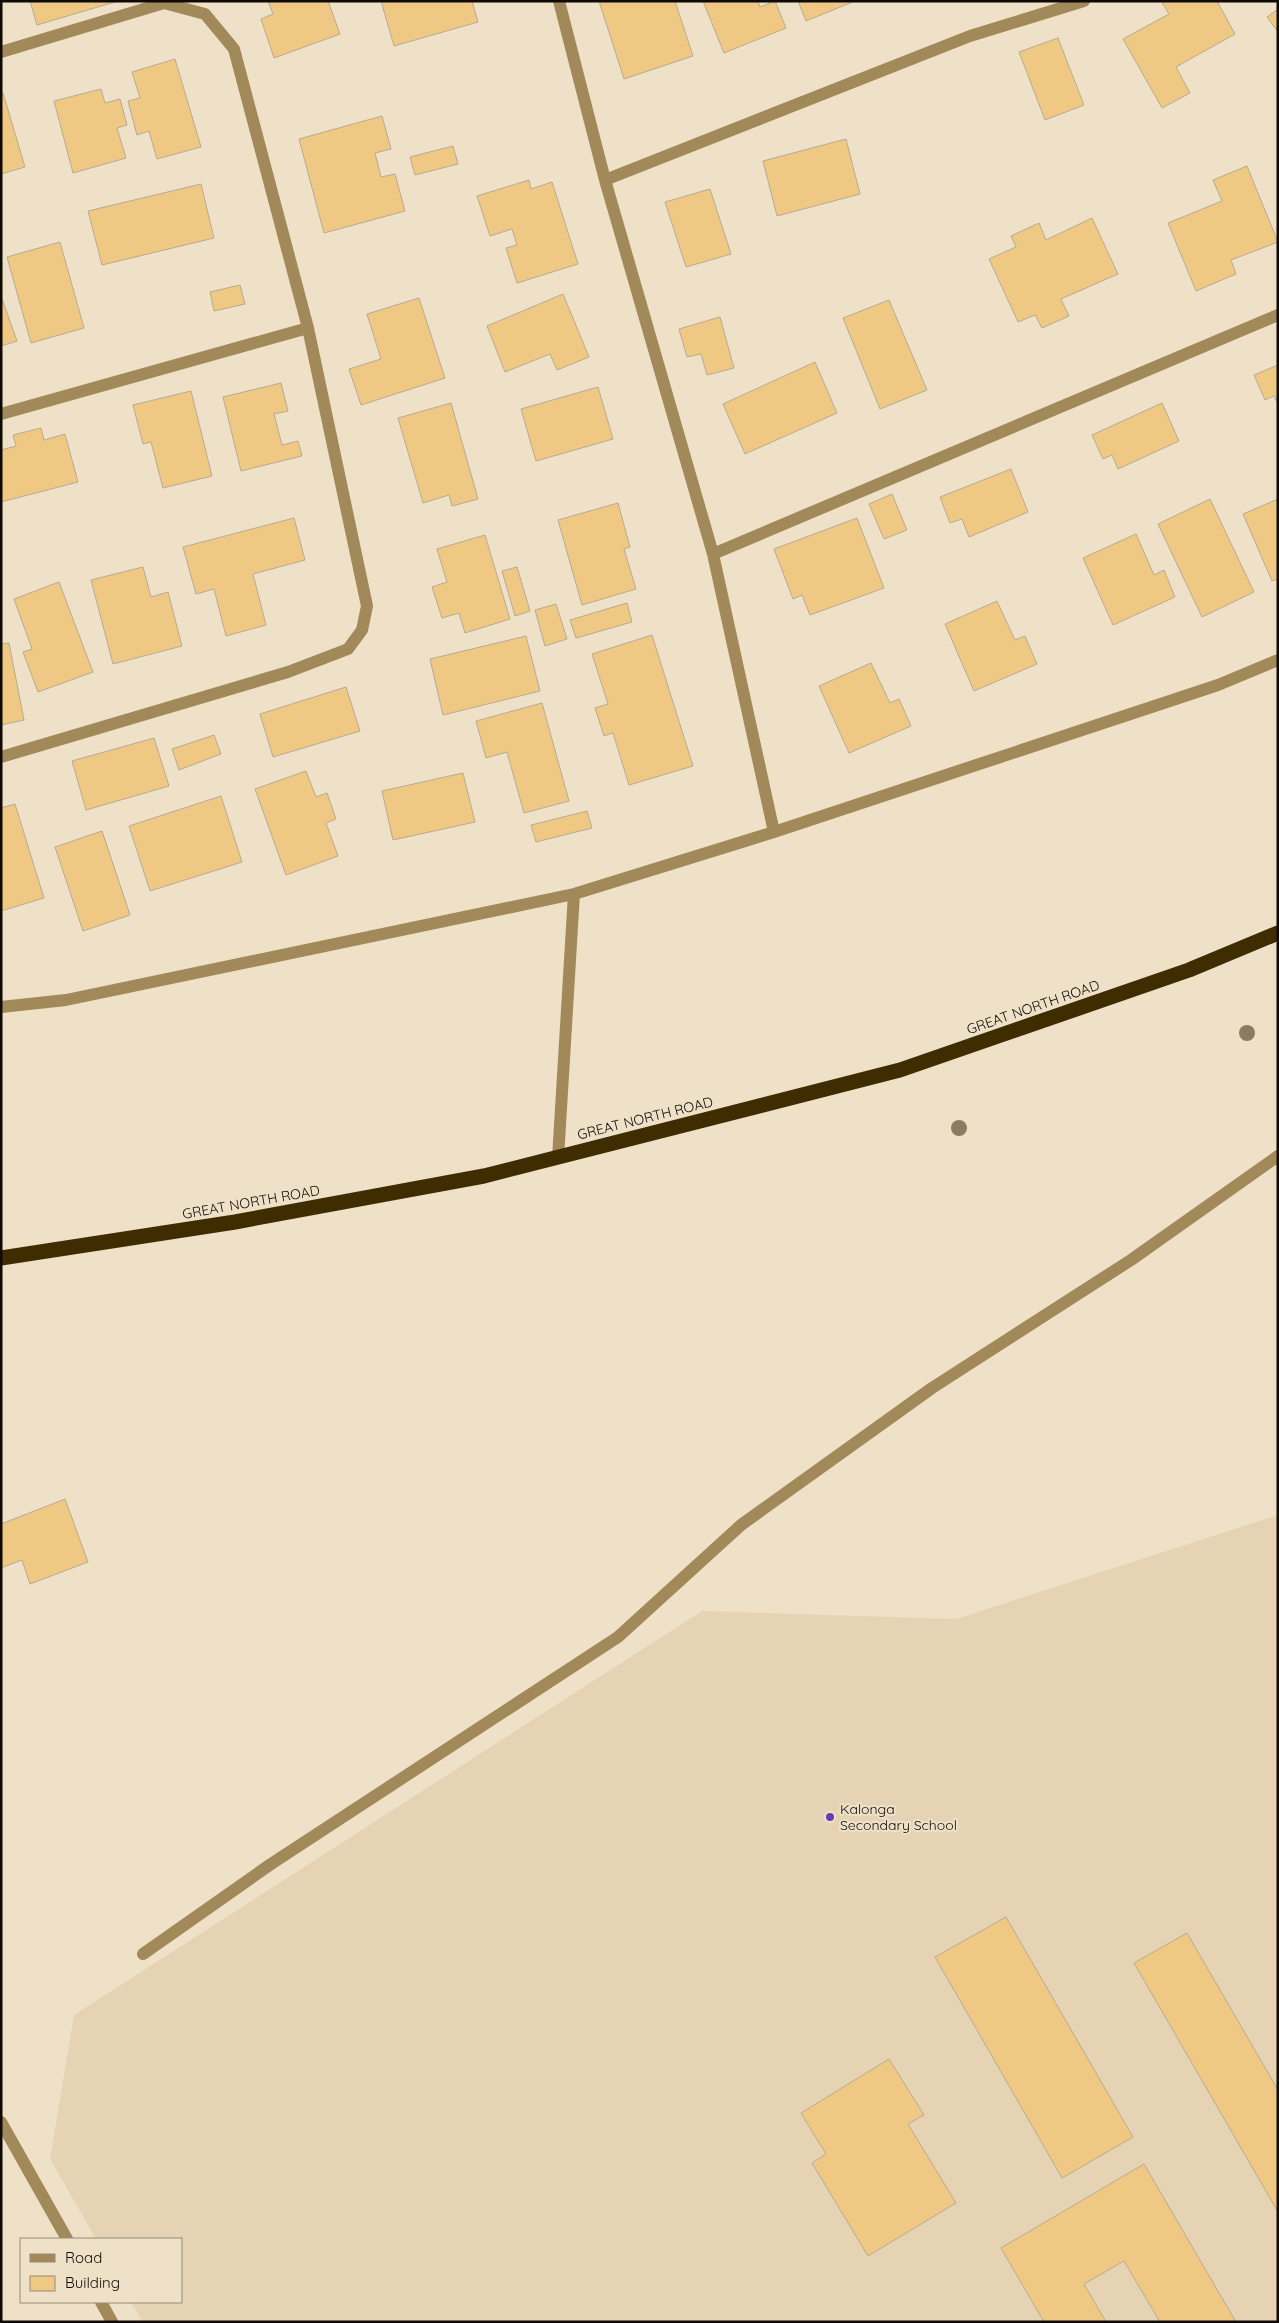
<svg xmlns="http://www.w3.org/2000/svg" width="1279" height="2323" viewBox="0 0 1279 2323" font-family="Quicksand,sans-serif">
<rect width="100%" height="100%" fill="#efe1c8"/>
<path fill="#e5d3b4" d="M 1278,1515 L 1278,2322 L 143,2322 L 131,2302 L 181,2302 L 181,2239 L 96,2239 L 50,2159 L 74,2015 L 702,1611 L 956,1619 Z"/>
<path fill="#efc983" stroke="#b7aa93" d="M 30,1 L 118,1 L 37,25 Z
M 268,1 L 328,1 L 340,34 L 274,58 L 261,19 L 273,14 Z
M 381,1 L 472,1 L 478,22 L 394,46 Z
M 599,1 L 675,1 L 693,56 L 624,79 Z
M 703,1 L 758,1 L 760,7 L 775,1 L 786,28 L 724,53 Z
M 798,1 L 855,1 L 806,21 Z
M 1161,1 L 1217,1 L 1235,34 L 1176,67 L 1190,93 L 1162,108 L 1123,39 L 1169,14 Z
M 1278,9 L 1278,32 L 1267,17 Z
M 1058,38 L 1084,105 L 1045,120 L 1019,52 Z
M 175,59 L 201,147 L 157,159 L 149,131 L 137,135 L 128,101 L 140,98 L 132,72 Z
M 101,89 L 105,103 L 120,99 L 127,125 L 117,128 L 126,158 L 73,173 L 54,101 Z
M 3,93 L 25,167 L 1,174 L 1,94 Z
M 382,116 L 391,149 L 375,153 L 381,177 L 395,174 L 405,211 L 324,233 L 299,139 Z
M 846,139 L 860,194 L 777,216 L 763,161 Z
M 453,146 L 458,164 L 415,175 L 410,157 Z
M 1247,166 L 1278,242 L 1231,260 L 1236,274 L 1196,291 L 1168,223 L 1222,201 L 1213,180 Z
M 529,180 L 531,189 L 552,182 L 578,264 L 517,283 L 506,248 L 517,245 L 512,229 L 490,236 L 477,196 Z
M 201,184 L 214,238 L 102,265 L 88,211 Z
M 710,189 L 731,254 L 686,267 L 665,202 Z
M 1092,218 L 1118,274 L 1061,299 L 1069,316 L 1042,328 L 1035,315 L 1018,322 L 989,259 L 1016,247 L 1011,236 L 1039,223 L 1046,240 Z
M 60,242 L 84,328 L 31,343 L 7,257 Z
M 240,285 L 245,304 L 214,311 L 210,292 Z
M 563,294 L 589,357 L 557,370 L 550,354 L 505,372 L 487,326 Z
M 1,296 L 17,341 L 1,346 Z
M 419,298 L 445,378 L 361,405 L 349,369 L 381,359 L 367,314 Z
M 889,300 L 927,390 L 880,409 L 843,318 Z
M 720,317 L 734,368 L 707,375 L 701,354 L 687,357 L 679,329 Z
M 815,362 L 837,413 L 745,454 L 723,404 Z
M 1278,365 L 1278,404 L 1274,396 L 1265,400 L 1254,375 Z
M 281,383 L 288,411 L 274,414 L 282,445 L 298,441 L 302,456 L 241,471 L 223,397 Z
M 598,387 L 613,439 L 536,461 L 521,409 Z
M 191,391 L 212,476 L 163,488 L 151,442 L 143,444 L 133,405 Z
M 451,403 L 478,499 L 452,506 L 449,495 L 423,503 L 398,418 Z
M 1162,403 L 1179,441 L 1118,469 L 1112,455 L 1103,459 L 1092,435 Z
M 41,428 L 44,440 L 65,434 L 78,482 L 1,502 L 1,450 L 16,446 L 13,435 Z
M 1011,469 L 1028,512 L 969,537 L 962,519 L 950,523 L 940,497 Z
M 892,494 L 907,530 L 884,539 L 869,504 Z
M 1210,499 L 1254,592 L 1202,617 L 1158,524 Z
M 1278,499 L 1278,579 L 1272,581 L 1243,514 Z
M 618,503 L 630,547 L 624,549 L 636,589 L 582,605 L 558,520 Z
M 294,518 L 305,560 L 253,574 L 266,625 L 226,636 L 214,589 L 196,594 L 183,547 Z
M 857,518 L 884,588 L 810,615 L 802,595 L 793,599 L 774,549 Z
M 1136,534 L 1154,575 L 1164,570 L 1175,597 L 1113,625 L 1083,558 Z
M 485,535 L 510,619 L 465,633 L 459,613 L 442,618 L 432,587 L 447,582 L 437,549 Z
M 143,567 L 151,597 L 168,592 L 182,646 L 113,664 L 91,580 Z
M 517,567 L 530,611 L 515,616 L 502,571 Z
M 59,582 L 93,672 L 38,692 L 23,652 L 32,649 L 14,599 Z
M 997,601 L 1015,640 L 1025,636 L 1037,664 L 974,691 L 945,624 Z
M 627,603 L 632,622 L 576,638 L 570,620 Z
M 556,604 L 567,639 L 545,646 L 535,610 Z
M 652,635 L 693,766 L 629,785 L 613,733 L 604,736 L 595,708 L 608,704 L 592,654 Z
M 526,636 L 540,691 L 443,715 L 430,659 Z
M 9,643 L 24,720 L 1,725 L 1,644 Z
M 871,663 L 890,703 L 899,699 L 911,726 L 849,753 L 819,686 Z
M 346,687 L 360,731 L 273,757 L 260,714 Z
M 542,703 L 569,801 L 524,813 L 507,752 L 486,758 L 476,721 Z
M 214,735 L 221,754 L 179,770 L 172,749 Z
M 154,738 L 169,786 L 86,810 L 72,761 Z
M 306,771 L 316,797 L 327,793 L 336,819 L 326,823 L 338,856 L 286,875 L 255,789 Z
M 463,773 L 475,822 L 393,840 L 382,791 Z
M 221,796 L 242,862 L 150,891 L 129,826 Z
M 15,804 L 44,898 L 1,911 L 1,808 Z
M 587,811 L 592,828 L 536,842 L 531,825 Z
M 102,831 L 130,915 L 83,931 L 55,847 Z
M 65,1499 L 88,1562 L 30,1584 L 22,1560 L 1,1568 L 1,1524 Z
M 1006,1917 L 1133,2137 L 1062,2178 L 935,1957 Z
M 1187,1933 L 1278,2090 L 1278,2212 L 1134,1963 Z
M 889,2059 L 924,2115 L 908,2124 L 956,2203 L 868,2256 L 812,2163 L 826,2154 L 801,2113 Z
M 1144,2164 L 1236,2322 L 1160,2322 L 1124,2261 L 1084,2284 L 1106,2322 L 1044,2322 L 1001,2248 Z"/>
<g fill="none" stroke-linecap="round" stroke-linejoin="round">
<path stroke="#a28959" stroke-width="12" d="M 559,1 L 605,180 L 713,554 L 774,832
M 1,52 L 164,3 L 205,14 L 234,49 L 308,328 L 367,606 L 362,630 L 348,649 L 288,672 L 1,757
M 605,180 L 970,36 L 1084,1
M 1,414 L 308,328
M 713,554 L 1278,315
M 1,1007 L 66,1000 L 574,894 L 774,832 L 1218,685 L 1278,660
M 558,1158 L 574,894
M 143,1954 L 271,1864 L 618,1637 L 741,1525 L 932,1388 L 1131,1260 L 1278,1156
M 1,2122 L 67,2239
M 101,2302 L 112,2322"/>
<path stroke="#3f2c00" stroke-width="15" d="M 1,1258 L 235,1222 L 484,1176 L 900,1070 L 1189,970 L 1278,933"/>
</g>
<g fill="#8a7c5e">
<circle cx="1247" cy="1033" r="8"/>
<circle cx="959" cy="1128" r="8"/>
</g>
<circle fill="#633eb6" stroke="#efe1c8" stroke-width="2" cx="830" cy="1817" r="5"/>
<g text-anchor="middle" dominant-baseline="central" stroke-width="4" stroke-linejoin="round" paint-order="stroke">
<g font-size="14" fill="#0f0b04" stroke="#efe1c8">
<text transform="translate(1033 1007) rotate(-19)">GREAT NORTH ROAD</text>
<text transform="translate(645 1118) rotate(-14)">GREAT NORTH ROAD</text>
<text transform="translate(251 1202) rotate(-10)">GREAT NORTH ROAD</text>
</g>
<g font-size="14" fill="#0f0b04" stroke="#efe1c8" text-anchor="start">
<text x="840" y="1809">Kalonga<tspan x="840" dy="16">Secondary School</tspan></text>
</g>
</g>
<rect width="1279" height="2323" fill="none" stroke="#0f0b04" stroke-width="5"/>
<rect x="20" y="2238" width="162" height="65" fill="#efe1c8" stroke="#958b7a"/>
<rect x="30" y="2254" width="25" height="8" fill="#a28959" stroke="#958b7a"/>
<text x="65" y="2263" font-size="15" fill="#0f0b04">Road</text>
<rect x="30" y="2276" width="25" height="15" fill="#efc983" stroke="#958b7a"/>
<text x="65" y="2288" font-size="15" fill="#0f0b04">Building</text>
</svg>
